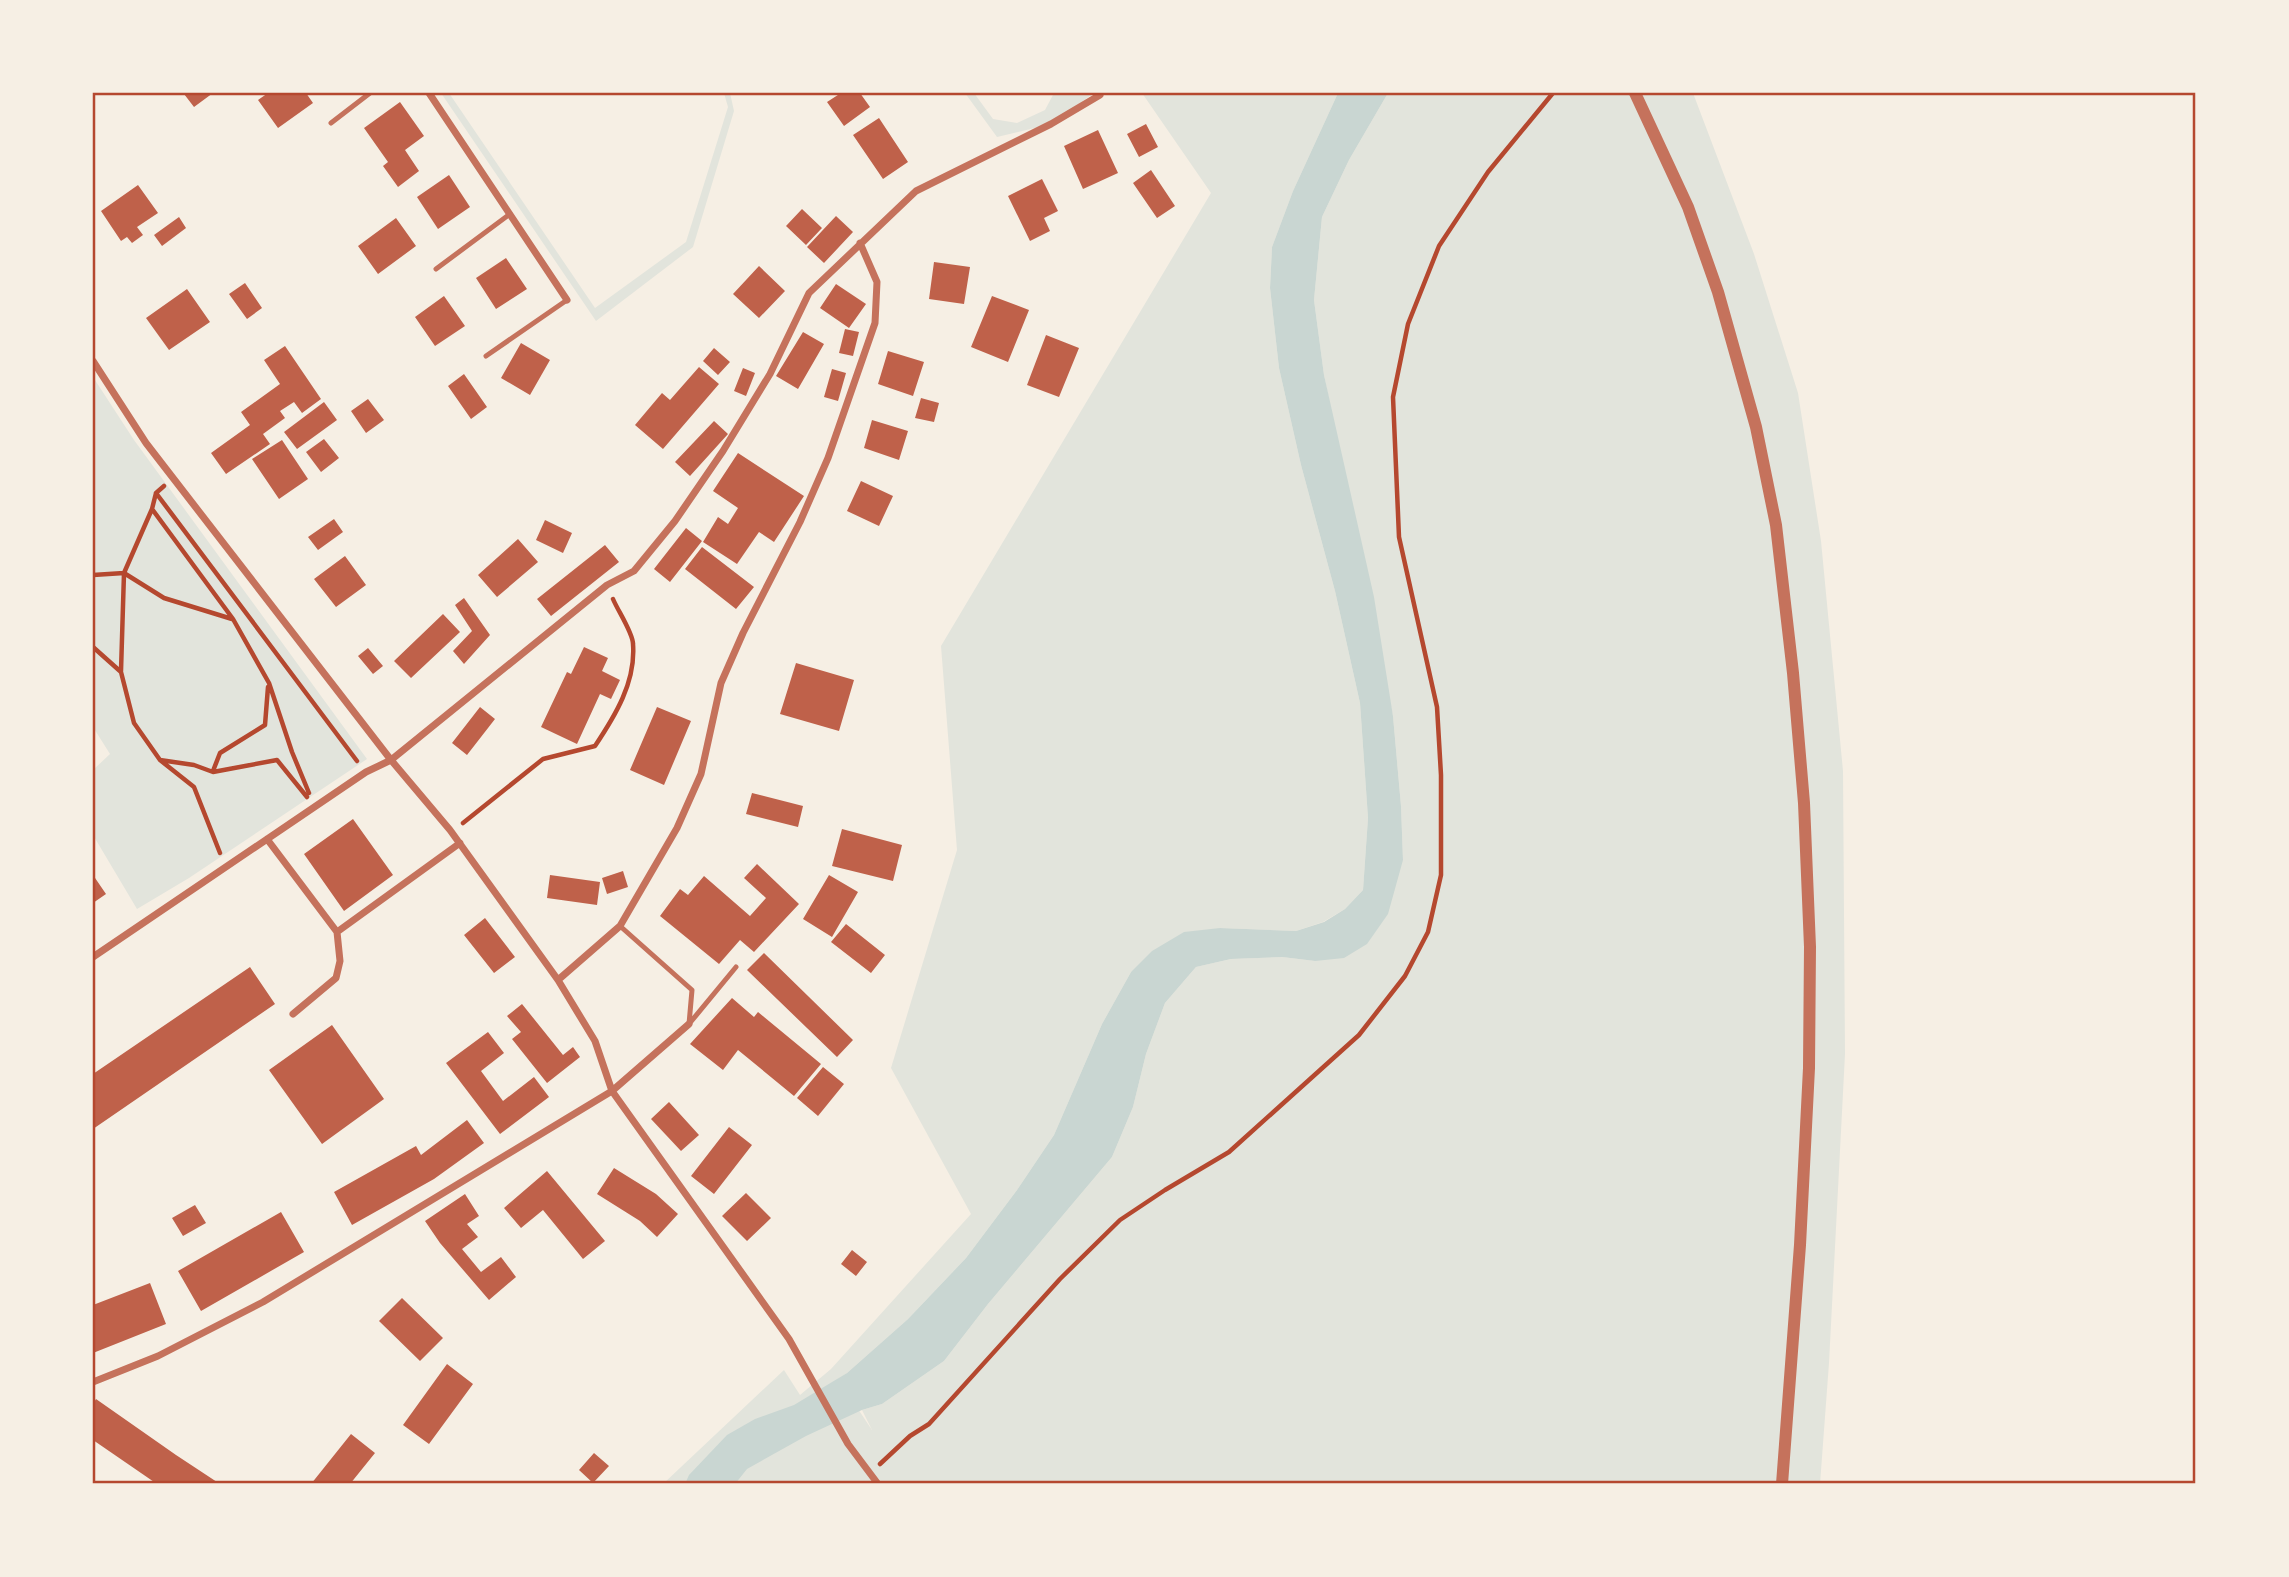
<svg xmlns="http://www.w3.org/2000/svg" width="2289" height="1577" viewBox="0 0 2289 1577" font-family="Lato,sans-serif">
<rect width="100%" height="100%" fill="#f6efe4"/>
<path fill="#e2e4dc" d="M 441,93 L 449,93 L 595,308 L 686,242 L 728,107 L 724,93 L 730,93 L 734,111 L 693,247 L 596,321 Z
M 965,93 L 974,93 L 993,119 L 1017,123 L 1045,110 L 1054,93 L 1094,93 L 1051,124 L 997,137 Z
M 1142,93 L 1338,93 L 1293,191 L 1272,247 L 1270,288 L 1279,368 L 1301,465 L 1335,591 L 1360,703 L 1368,818 L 1363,890 L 1345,909 L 1323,922 L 1296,931 L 1220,928 L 1131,972 L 1102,1024 L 1054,1135 L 1017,1190 L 966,1258 L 908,1319 L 847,1373 L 838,1379 L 872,1430 L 862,1410 L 882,1404 L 944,1361 L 988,1304 L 1112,1157 L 1133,1107 L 1146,1054 L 1165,1003 L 1196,967 L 1231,959 L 1282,957 L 1315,961 L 1403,860 L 1401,806 L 1393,716 L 1324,375 L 1314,300 L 1322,217 L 1349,160 L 1388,93 L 1693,93 L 1754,254 L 1798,393 L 1821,541 L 1843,771 L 1845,1054 L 1829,1363 L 1820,1484 L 663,1484 L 784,1370 L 800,1395 L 831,1369 L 971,1214 L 891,1068 L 957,850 L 941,646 L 1211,193 Z
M 93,377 L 134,440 L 367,759 L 189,878 L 137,909 L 93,835 L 93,770 L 110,754 L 93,727 Z"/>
<path fill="#c9d6d2" d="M 1338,93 L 1388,93 L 1349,160 L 1322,217 L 1314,300 L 1324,375 L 1374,597 L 1393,716 L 1401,806 L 1403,860 L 1388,914 L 1367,944 L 1344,958 L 1315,961 L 1282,957 L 1231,959 L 1196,967 L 1165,1003 L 1146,1054 L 1133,1107 L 1112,1157 L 988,1304 L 944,1361 L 882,1404 L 862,1410 L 806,1436 L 747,1469 L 735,1484 L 685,1484 L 689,1475 L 727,1435 L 755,1419 L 794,1405 L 847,1373 L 908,1319 L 966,1258 L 1017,1190 L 1054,1135 L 1102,1024 L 1131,972 L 1152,951 L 1184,932 L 1220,928 L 1296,931 L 1324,922 L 1345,909 L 1363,890 L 1368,818 L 1360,703 L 1335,591 L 1301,465 L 1279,368 L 1270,288 L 1272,247 L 1293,191 Z"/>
<path fill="#bf614a" d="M 186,93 L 213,93 L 194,107 L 184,94 Z
M 268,93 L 306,93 L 313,103 L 278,128 L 258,100 Z
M 841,93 L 860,93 L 870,107 L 844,126 L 827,102 Z
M 400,102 L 424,136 L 405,150 L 419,171 L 398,187 L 383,166 L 388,162 L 364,128 Z
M 879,118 L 908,162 L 883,179 L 853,135 Z
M 1146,124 L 1158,147 L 1139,157 L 1127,134 Z
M 1098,130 L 1118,173 L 1083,189 L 1064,146 Z
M 1151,170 L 1175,206 L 1157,218 L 1133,183 Z
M 449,175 L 470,207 L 438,229 L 417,197 Z
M 1042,179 L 1058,211 L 1044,218 L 1050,231 L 1030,241 L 1008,196 Z
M 138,185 L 158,213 L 137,227 L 143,235 L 132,243 L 127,237 L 121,241 L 101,211 Z
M 802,209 L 822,228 L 806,245 L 786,226 Z
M 836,216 L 853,232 L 824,263 L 807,247 Z
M 179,217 L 186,228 L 162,246 L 154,235 Z
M 396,218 L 416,246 L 378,274 L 358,246 Z
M 506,258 L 527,289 L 496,309 L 476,278 Z
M 934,262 L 970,267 L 964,304 L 929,299 Z
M 759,266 L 785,291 L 759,318 L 733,294 Z
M 245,283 L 262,308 L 247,319 L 229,294 Z
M 836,284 L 866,304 L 849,328 L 820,308 Z
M 187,289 L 210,322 L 169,350 L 146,318 Z
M 444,296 L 465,326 L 435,346 L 415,317 Z
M 992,296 L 1029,310 L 1008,362 L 971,347 Z
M 845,329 L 859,332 L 853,356 L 839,353 Z
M 803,332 L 824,344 L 798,389 L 776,376 Z
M 1046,335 L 1079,348 L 1059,397 L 1027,385 Z
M 521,343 L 550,360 L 530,395 L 501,378 Z
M 285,346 L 321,399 L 302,413 L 294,402 L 280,411 L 285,418 L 263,434 L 270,444 L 226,474 L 211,453 L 250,425 L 241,412 L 280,384 L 264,360 Z
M 714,348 L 730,362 L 718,375 L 703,361 Z
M 888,351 L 924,362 L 913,396 L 878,384 Z
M 699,367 L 719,384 L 663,449 L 635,425 L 662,393 L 670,400 Z
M 743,368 L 755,373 L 746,396 L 734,391 Z
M 832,369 L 846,373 L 838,401 L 824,397 Z
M 464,374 L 487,407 L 471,419 L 448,386 Z
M 921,398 L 939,403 L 934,422 L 915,418 Z
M 368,399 L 384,420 L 366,433 L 351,411 Z
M 324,402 L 337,420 L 297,449 L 284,432 Z
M 872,420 L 908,431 L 899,460 L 864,448 Z
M 714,421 L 728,434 L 690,476 L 675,462 Z
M 324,439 L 339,458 L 321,472 L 306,452 Z
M 282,440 L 308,479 L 279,499 L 252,459 Z
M 738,453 L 804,496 L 774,542 L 759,532 L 737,564 L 703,542 L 718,517 L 728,524 L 738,508 L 713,491 Z
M 861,481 L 893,496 L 879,526 L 847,511 Z
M 334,519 L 343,532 L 318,550 L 308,537 Z
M 545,520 L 572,533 L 563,553 L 536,540 Z
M 686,528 L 702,541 L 670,582 L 654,569 Z
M 518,539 L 538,562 L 497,597 L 478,575 Z
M 605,545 L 619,562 L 551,616 L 537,599 Z
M 702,547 L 754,587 L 736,609 L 685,569 Z
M 345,556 L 366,585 L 336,607 L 314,579 Z
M 464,598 L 490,635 L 464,664 L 453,651 L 472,631 L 455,605 Z
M 443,614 L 460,632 L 411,678 L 394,661 Z
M 584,647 L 608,658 L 602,671 L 620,680 L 611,699 L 600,694 L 577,744 L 541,727 L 567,672 L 571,674 Z
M 368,648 L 383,666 L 373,674 L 358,656 Z
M 796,663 L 854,680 L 839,731 L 780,714 Z
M 480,707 L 495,719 L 467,755 L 452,743 Z
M 657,707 L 691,721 L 664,785 L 630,770 Z
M 752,793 L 803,806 L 798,827 L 746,814 Z
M 353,819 L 393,875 L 344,911 L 304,854 Z
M 842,829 L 902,845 L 893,881 L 832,866 Z
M 757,864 L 799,904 L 754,952 L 740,940 L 719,964 L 660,916 L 680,889 L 688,895 L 704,876 L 750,916 L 766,898 L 744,878 Z
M 623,871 L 628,887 L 607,894 L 602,878 Z
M 93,875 L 106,894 L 93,903 Z
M 550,875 L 600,882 L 597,905 L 547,898 Z
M 829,875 L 858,892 L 832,937 L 803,919 Z
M 485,918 L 515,957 L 494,973 L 464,935 Z
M 846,924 L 885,955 L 871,973 L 831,942 Z
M 764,953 L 853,1040 L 837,1057 L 747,970 Z
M 250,967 L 275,1004 L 93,1129 L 93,1074 Z
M 732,998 L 754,1017 L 758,1012 L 821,1064 L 794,1096 L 738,1050 L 723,1070 L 690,1044 Z
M 522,1004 L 563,1055 L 573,1047 L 580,1057 L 547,1083 L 512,1039 L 521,1032 L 507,1016 Z
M 332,1025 L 384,1099 L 322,1144 L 269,1070 Z
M 488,1032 L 504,1053 L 481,1071 L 503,1101 L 534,1077 L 549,1097 L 500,1134 L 446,1063 Z
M 823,1067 L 844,1084 L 818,1116 L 797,1098 Z
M 669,1102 L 699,1135 L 681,1151 L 651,1119 Z
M 467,1120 L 484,1143 L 434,1179 L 352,1225 L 334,1192 L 416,1146 L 421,1155 Z
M 729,1127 L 752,1145 L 714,1194 L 691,1176 Z
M 614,1168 L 656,1194 L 678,1214 L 657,1237 L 640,1221 L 597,1194 Z
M 547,1171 L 605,1241 L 583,1259 L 543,1210 L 521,1228 L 504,1208 Z
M 746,1193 L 771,1218 L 747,1241 L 722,1216 Z
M 465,1194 L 479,1216 L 467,1224 L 478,1237 L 462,1249 L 481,1272 L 501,1257 L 516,1277 L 489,1300 L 440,1243 L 425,1221 Z
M 195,1205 L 206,1223 L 183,1236 L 172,1218 Z
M 281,1212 L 304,1252 L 201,1311 L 178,1271 Z
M 852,1250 L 867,1262 L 856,1276 L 841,1264 Z
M 150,1283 L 166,1324 L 93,1353 L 93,1305 Z
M 402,1298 L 443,1338 L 420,1361 L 379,1321 Z
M 447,1364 L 473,1384 L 429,1444 L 403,1425 Z
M 96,1399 L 176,1455 L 220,1484 L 157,1484 L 93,1440 L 93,1404 Z
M 351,1434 L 375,1453 L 350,1484 L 311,1484 Z
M 594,1453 L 609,1466 L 593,1483 L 579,1470 Z"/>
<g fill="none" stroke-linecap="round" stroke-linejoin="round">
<path stroke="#b5482f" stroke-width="4.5" d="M 156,493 L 357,761
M 152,509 L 233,619 L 269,683 L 292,752 L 309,793
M 93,575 L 124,573 L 152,509 L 156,493 L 164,486
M 93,647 L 121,672 L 134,723 L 160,760 L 194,787 L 220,853
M 121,671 L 124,573 L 164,598 L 232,619
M 160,760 L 194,765 L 213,772 L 277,760 L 307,797
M 213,771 L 220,753 L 265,725 L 268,687
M 463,823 L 543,759 L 595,746 C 615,716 636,682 633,644 C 633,633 618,611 613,599
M 880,1464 L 910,1436 L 929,1424 L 1060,1279 L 1120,1220 L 1165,1190 L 1229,1152 L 1359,1035 L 1405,976 L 1428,932 L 1441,875 L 1441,775 L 1437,707 L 1399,537 L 1393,397 L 1408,324 L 1439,246 L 1488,172 L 1553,93"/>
<path stroke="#c5725c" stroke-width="5" d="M 331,123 L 370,93
M 436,269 L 510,214
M 486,356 L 567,300
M 620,926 L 692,990 L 689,1024
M 689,1024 L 736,967"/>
<path stroke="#c5725c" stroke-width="7" d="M 429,93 L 567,300
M 93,361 L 146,443 L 391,760 L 450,830 L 558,980 L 595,1041 L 612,1091 L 789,1339 L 848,1444 L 878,1484
M 267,839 L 337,932 L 340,961 L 336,978 L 293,1014
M 337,932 L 460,843
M 93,957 L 366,772 L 391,760 L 607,585 L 634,571 L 675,521 L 723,451 L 770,374 L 809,293 L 916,191 L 1051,124 L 1100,95
M 558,980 L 620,926 L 677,828 L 701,774 L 721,683 L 743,633 L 800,522 L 828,458 L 875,323 L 877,282 L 860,243
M 93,1382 L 158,1356 L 263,1302 L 612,1091 L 689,1024"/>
<path stroke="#c5725c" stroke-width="12" d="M 1635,93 L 1688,207 L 1718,292 L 1756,427 L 1776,525 L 1793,673 L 1804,803 L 1810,947 L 1809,1068 L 1800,1245 L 1782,1484"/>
</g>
<rect width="2289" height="1577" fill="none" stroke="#f6efe4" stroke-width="189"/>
<rect x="94" y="94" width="2100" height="1388" fill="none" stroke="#b5482f" stroke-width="2.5"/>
</svg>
